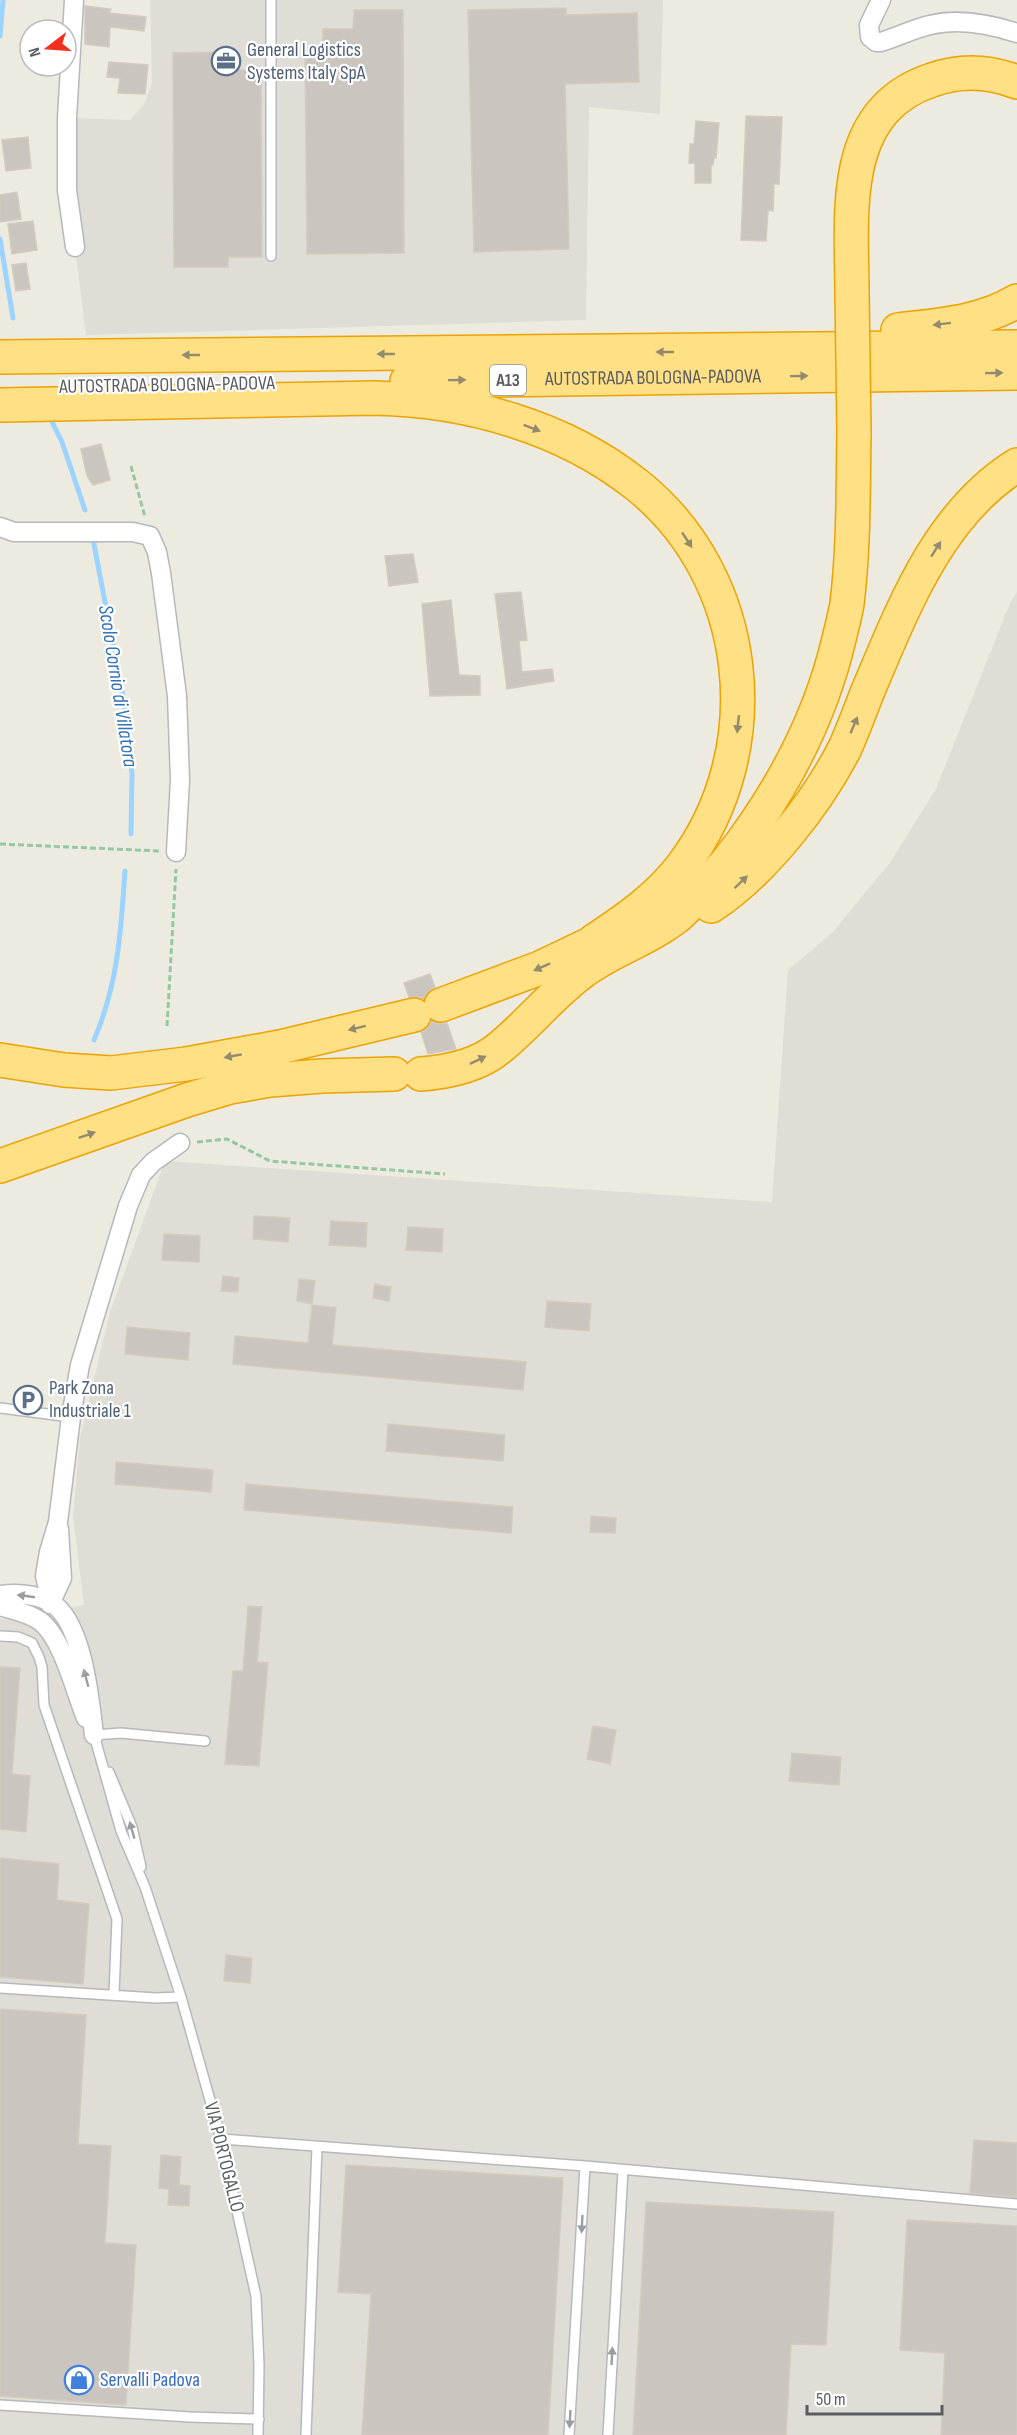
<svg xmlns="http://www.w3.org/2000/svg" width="1017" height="2435" viewBox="0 0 1017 2435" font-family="'Sofia Sans Condensed',sans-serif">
<rect width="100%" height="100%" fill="#edeadf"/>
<path fill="#e0ddd7" d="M 150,0 L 663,0 L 660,114 L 589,107 L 586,320 L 86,335 L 75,247 L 67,118 L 130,120 L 144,105 L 152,83 Z
M 1017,592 L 1017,2435 L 0,2435 L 0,1619 L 18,1620 L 84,1605 L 73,1517 L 80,1438 L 110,1312 L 165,1161 L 772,1202 L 788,970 L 832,933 L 889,864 L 936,789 L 1010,603 Z"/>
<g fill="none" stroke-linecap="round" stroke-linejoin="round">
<path stroke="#9dd4ff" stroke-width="5" d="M 0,36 L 3,0
M 0,239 L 13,318
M 49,416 L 62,442 L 85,510
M 93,539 L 126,713 L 132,774 L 131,834
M 94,1040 C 118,984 121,931 125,871"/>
</g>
<path fill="#cac6bf" stroke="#d2ccbe" stroke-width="1.5" d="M 85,6 L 111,9 L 109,13 L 146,17 L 144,31 L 110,27 L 109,47 L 85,44 Z
M 566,8 L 566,15 L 637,13 L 639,82 L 565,84 L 569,249 L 474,252 L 468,10 Z
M 354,10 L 403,10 L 404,253 L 307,254 L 305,48 L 322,48 L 323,29 L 353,29 Z
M 226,52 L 226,70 L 261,70 L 262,257 L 228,257 L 228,267 L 174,267 L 173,53 Z
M 109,62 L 148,65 L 145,94 L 118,93 L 120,78 L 107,77 Z
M 746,116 L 782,117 L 779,184 L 774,184 L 773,211 L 768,210 L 766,241 L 741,240 Z
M 696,121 L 719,123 L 716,158 L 714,158 L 713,165 L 711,165 L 711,183 L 695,183 L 695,163 L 689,163 L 690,144 L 694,144 Z
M 28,137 L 31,168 L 6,171 L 2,140 Z
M 17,192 L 21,219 L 0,222 L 0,195 Z
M 33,221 L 37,250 L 12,254 L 8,224 Z
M 26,263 L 30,289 L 16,291 L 12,265 Z
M 101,444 L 110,480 L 93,485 L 87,476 L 81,449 Z
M 413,554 L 418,582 L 389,586 L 385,556 Z
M 521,592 L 527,640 L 519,641 L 522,672 L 552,669 L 554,681 L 507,689 L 495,594 Z
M 451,600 L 459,675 L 480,676 L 480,695 L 430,696 L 422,604 Z
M 430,974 L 435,987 L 427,993 L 424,999 L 419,997 L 409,997 L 404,983 Z
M 432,1021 L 438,1024 L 447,1023 L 456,1049 L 428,1054 L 421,1032 L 427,1028 Z
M 254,1216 L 290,1218 L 288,1242 L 253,1239 Z
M 331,1221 L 367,1223 L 366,1247 L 329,1245 Z
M 408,1227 L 443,1229 L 442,1252 L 406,1250 Z
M 164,1234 L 200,1236 L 199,1262 L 162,1260 Z
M 223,1276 L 239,1278 L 238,1292 L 221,1291 Z
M 299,1279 L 315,1281 L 312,1304 L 297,1301 Z
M 375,1284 L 391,1287 L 389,1301 L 373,1298 Z
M 547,1301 L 591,1304 L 589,1331 L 545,1327 Z
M 312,1305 L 336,1308 L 332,1345 L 526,1362 L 523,1390 L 233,1364 L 235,1336 L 308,1343 Z
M 127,1327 L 190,1333 L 188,1360 L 125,1354 Z
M 388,1424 L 505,1435 L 503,1461 L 386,1451 Z
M 116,1462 L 213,1470 L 211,1492 L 115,1484 Z
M 246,1484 L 513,1507 L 511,1533 L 244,1510 Z
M 591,1516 L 616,1518 L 615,1533 L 590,1532 Z
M 248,1606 L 262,1607 L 257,1662 L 268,1663 L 259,1766 L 225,1764 L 233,1671 L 243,1671 Z
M 0,1667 L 20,1668 L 12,1774 L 30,1776 L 26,1832 L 0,1829 Z
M 593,1726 L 616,1730 L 610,1764 L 587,1759 Z
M 792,1753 L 841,1757 L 839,1785 L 789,1781 Z
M 0,1858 L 59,1864 L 57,1900 L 89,1904 L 83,1984 L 0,1977 Z
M 226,1955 L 252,1958 L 250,1983 L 224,1981 Z
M 0,2009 L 86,2015 L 78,2144 L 111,2146 L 105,2243 L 136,2245 L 126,2405 L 0,2396 Z
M 974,2140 L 1017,2143 L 1017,2197 L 970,2193 Z
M 161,2155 L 181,2157 L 179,2185 L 190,2186 L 189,2206 L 168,2205 L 169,2189 L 159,2188 Z
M 346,2165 L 563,2178 L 548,2435 L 362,2435 L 371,2294 L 338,2292 Z
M 646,2202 L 834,2212 L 826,2345 L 791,2344 L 786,2435 L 633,2435 Z
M 907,2220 L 1017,2226 L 1017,2435 L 941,2435 L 945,2353 L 900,2350 Z"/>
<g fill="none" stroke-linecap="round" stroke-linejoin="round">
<g stroke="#b6b8be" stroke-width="12">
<path id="service" d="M 271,256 L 271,0
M 0,1408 L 71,1417
M 0,1636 L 18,1637 L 32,1643 L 39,1657 L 42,1667 L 44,1705 L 117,1919 L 114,1994
M 94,1735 L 121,1831 L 145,1887 L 181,1997 L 221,2139 L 256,2296 L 259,2365 L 258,2435
M 94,1735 L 121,1733 L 205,1741
M 109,1772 L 132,1827 L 141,1867
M 0,1988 L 156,1998 L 181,1997
M 221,2139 L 585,2166 L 1017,2204
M 0,2405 L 190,2417 L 259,2419
M 306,2435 L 317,2147
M 569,2435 L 585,2166
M 608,2435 L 623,2170"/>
</g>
<g stroke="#b6b8be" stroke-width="21">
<path id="minor" d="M 74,0 L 67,118 L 67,190 L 75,247
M 881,0 L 869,25 L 870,37 L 876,42 L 881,42 C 897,37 913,29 930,25 C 958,18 990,24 1017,33
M 0,527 L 14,532 L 133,532 L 150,536 L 157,552 L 161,573 L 177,696 L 180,780 L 176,852
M 0,1595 C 15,1593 36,1594 50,1602 C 83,1620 90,1701 94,1735
M 51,1602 L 45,1576 L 49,1552 L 58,1522 L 71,1417 L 80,1365 L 128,1206 L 141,1175 L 153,1162 L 180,1143
M 50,1604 L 62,1578 L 59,1529
M 0,1606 C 13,1610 29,1613 40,1621 C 62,1637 75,1691 86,1718"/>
</g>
<g stroke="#eca300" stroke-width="36">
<g id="motorway">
<path d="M 852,293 C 852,214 838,111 932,80 C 960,70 989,71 1017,82"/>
<path d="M 898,330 C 939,325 980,323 1017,301"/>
<path d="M 0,357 L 1017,347"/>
<path id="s1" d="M 407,381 L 1017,373"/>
<path d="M 0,405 L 375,398 C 468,400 564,427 637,485 C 752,577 770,749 683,865 C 659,897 627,919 594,941"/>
<path d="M 711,906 C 763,872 817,803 845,748 C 853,730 860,711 867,693 C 902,611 937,515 1017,465"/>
<path d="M 441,1005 L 540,968 L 605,937"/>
<path d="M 0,1060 L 64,1070 L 111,1073 L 186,1064 L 280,1047 L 414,1015"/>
<path d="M 421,1074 C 447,1072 477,1066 498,1049 C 528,1025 551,995 582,972 C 611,950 647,940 676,917 C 683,912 689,904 695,898 C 718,874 737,851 755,824 C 794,767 823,707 839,639 C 842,627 845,615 847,604 C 854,546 853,488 854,431"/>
<path d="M 0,1166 L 187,1100 L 230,1087 L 270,1080 L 322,1076 L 394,1074"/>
</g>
</g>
<path stroke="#93c8a2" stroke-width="3" stroke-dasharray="6 3" stroke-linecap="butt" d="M 131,466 L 145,517
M 0,844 L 159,851
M 167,1026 L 176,869
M 197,1142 L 227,1139 L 270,1161 L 445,1174"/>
<use href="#service" stroke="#fff" stroke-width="9"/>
<use href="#minor" stroke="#fff" stroke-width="18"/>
<use href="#motorway" stroke="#ffe084" stroke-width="33"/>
<g stroke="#eca300" stroke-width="36" stroke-linecap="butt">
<path id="motorway-bridge" d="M 852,293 L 854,431"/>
</g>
<use href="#motorway-bridge" stroke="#ffe084" stroke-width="33"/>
</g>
<defs><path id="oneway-solid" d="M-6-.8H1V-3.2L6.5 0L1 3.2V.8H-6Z" transform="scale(1.5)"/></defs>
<g fill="#938b6e">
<use href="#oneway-solid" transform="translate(942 324) rotate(173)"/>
<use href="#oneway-solid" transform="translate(665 352) rotate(180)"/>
<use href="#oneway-solid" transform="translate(386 354) rotate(180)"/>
<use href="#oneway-solid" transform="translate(191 355) rotate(180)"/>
<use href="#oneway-solid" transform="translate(994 373) rotate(-1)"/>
<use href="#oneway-solid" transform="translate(799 376) rotate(-1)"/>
<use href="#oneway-solid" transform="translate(457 380) rotate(-1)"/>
<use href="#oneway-solid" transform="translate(532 428) rotate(21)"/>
<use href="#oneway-solid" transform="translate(687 540) rotate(57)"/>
<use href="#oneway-solid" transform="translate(936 549) rotate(-58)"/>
<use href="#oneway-solid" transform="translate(738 724) rotate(96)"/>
<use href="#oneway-solid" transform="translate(854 725) rotate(-67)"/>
<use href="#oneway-solid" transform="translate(741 882) rotate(-44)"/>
<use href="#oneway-solid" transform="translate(542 967) rotate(156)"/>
<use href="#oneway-solid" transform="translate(357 1028) rotate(166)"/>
<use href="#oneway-solid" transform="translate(233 1056) rotate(170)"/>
<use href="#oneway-solid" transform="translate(478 1060) rotate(-26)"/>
<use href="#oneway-solid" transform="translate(87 1135) rotate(-19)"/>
</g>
<g fill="#9b9ea1">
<use href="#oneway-solid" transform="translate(26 1596) rotate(-172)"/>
<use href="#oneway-solid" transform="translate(86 1678) rotate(-105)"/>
<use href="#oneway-solid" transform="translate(132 1830) rotate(-106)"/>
<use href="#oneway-solid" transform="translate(582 2224) rotate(93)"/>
<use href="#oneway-solid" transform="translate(612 2356) rotate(-87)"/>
<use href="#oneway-solid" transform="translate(570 2419) rotate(93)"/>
</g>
<defs>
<g id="office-ring" transform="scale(1.5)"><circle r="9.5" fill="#fff" stroke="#5c6f8a" stroke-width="1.5"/><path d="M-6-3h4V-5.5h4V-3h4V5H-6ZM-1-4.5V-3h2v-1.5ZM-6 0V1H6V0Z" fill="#5c6f8a"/></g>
<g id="parking-ring" transform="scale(1.5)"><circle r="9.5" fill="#fff" stroke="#5c6f8a" stroke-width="1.5"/><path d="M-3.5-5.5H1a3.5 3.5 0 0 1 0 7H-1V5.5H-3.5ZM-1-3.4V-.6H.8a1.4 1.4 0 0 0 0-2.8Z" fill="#5c6f8a"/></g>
<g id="shop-ring" transform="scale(1.5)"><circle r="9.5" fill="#fff" stroke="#3f7fe0" stroke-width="1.5"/><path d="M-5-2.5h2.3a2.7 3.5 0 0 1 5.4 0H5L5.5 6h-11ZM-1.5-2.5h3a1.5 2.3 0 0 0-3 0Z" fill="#3f7fe0"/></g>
</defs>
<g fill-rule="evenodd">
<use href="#office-ring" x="226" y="61"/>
<use href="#parking-ring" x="28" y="1400"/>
<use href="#shop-ring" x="79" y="2380"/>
</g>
<g text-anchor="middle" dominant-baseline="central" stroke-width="4.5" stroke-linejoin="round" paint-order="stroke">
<rect fill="#fff" stroke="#8b8e91" stroke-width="1.5" x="490" y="365" width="36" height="30" rx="4.5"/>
<g font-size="18" font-weight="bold" fill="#595d62">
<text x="508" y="380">A13</text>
</g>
<g font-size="20" fill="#4e5e75" stroke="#fff" text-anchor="start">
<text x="247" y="50">General Logistics<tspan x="247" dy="23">Systems Italy SpA</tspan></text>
<text x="49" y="1388">Park Zona<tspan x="49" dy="23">Industriale 1</tspan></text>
</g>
<g font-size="20" fill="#595d62" stroke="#fff">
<text stroke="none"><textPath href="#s1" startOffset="246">AUTOSTRADA BOLOGNA-PADOVA</textPath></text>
<text transform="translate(167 385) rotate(-1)">AUTOSTRADA BOLOGNA-PADOVA</text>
<text transform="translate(224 2157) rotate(76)">VIA PORTOGALLO</text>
</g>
<g font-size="20" fill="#366cbe" stroke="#fff" text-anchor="start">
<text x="100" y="2380">Servalli Padova</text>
</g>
<g font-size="21" font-style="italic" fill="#3574b7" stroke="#fff">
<text transform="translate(118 686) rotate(81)">Scolo Cornio di Villatora</text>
</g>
</g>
<g transform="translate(48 48) rotate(253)"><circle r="28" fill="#ffffff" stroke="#bdbec0" stroke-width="1.5"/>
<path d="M0-4.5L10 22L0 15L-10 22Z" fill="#f3301f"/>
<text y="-9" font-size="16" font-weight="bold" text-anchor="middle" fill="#595d62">N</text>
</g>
<path d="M807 2405v9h135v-9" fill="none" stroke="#595d62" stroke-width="3"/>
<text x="816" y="2405" font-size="18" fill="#595d62" stroke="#ffffff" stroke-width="4.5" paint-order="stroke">50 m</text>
</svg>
